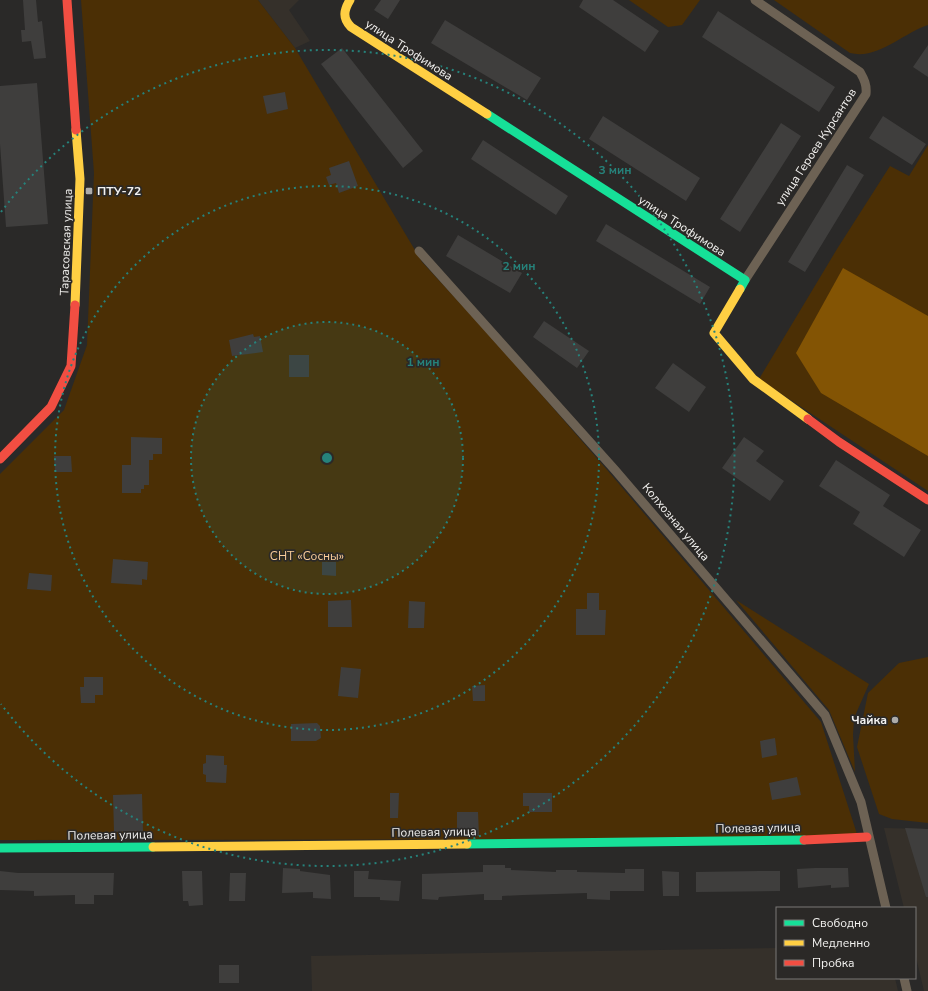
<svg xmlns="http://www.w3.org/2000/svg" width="928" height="991" viewBox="0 0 928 991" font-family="'Nunito Sans',sans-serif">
<rect width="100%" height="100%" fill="#2a2928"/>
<path fill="#35302a" d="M 258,0 L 299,0 L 289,10 L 310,41 L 295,48 Z
M 884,828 L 928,829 L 928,991 L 924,991 L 915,953 L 915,908 L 904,908 Z
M 777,948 L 777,978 L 895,978 L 898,991 L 312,991 L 311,956 Z"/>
<path fill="#4b2f05" d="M 81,0 L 258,0 L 295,48 L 422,262 L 493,339 L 608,471 L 821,722 L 857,834 L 727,839 L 0,840 L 0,474 L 64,410 L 87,345 L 94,173 Z
M 629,0 L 700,0 L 682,25 L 668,27 Z
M 774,0 L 928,0 L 928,25 C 903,33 878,60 850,53 Z
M 928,145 L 928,491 L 759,379 L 837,249 L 890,166 L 909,176 Z
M 736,600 L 869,684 L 854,718 L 853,735 L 855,772 L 829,710 Z
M 928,657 L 928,823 L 892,819 L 879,814 L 857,747 L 868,693 L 899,663 Z"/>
<path fill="#835404" d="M 843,268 L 928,316 L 928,456 L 821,393 L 796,353 Z"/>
<path fill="#3f3e3d" d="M 23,0 L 36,0 L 38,22 L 42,21 L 46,58 L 34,59 L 31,41 L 22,42 L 21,30 L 25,30 Z
M 381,0 L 400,0 L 388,19 L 374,10 Z
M 583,0 L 613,0 L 659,31 L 645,52 L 579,7 Z
M 718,11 L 835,87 L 819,112 L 702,37 Z
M 445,20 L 541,78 L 527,100 L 431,43 Z
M 928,45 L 928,77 L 913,67 Z
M 342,48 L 423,151 L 403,168 L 321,64 Z
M 37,83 L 48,224 L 6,227 L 0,144 L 0,86 Z
M 285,92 L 288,109 L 267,114 L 263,96 Z
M 603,116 L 700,178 L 686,201 L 589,139 Z
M 883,116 L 926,144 L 912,165 L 869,138 Z
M 781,123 L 801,136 L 740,232 L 720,219 Z
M 483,140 L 568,196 L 556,215 L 471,159 Z
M 349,161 L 358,186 L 339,193 L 336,183 L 329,185 L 326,177 L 331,175 L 329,168 Z
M 847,165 L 864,175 L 805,272 L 788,262 Z
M 606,224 L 710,287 L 700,304 L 596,241 Z
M 458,235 L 522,273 L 510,293 L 446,256 Z
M 544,321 L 589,351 L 577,368 L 533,337 Z
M 253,334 L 254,337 L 260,336 L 263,352 L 232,356 L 229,340 Z
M 289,355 L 309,355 L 309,377 L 289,377 Z
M 673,363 L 706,387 L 689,412 L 655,388 Z
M 131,437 L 162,438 L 162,454 L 153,454 L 153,460 L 149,460 L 149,485 L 144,485 L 144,489 L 141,489 L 141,493 L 122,493 L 122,465 L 131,465 Z
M 744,437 L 764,451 L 756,461 L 784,481 L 770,501 L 722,468 Z
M 54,456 L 71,456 L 72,472 L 55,472 Z
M 836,460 L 890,495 L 883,506 L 921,530 L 904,557 L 853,524 L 860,512 L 819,486 Z
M 113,559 L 148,562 L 147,580 L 142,579 L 142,585 L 111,583 Z
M 322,562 L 336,562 L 336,576 L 322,575 Z
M 29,573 L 52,575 L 51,591 L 27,589 Z
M 587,593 L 599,593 L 599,610 L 606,610 L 605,635 L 576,635 L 576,609 L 587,609 Z
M 351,600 L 352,627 L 328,627 L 328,601 Z
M 409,601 L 425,602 L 424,628 L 408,628 Z
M 341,667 L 361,669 L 358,698 L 338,696 Z
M 84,677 L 103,677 L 103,695 L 95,695 L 95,703 L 81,703 L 80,687 L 84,687 Z
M 485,685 L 485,701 L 473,701 L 472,686 Z
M 317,723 L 320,726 L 321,738 L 316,741 L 291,741 L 291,724 Z
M 775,738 L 777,755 L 762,758 L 760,741 Z
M 206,755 L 224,756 L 224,765 L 227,765 L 226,783 L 206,782 L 206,775 L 203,774 L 203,764 L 206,763 Z
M 797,777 L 801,795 L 772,800 L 769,783 Z
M 390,793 L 399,793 L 398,818 L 390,818 Z
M 523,793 L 552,793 L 552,812 L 529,812 L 529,806 L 523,806 Z
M 142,794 L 143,831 L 114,832 L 113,795 Z
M 457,812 L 478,812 L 479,836 L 457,836 Z
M 905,828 L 928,829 L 928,897 L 926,897 Z
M 483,865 L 505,865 L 505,868 L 511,868 L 511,870 L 556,872 L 556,870 L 577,870 L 577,872 L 625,873 L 625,869 L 644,869 L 644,891 L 610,891 L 610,900 L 587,899 L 587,893 L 523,895 L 502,896 L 502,900 L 484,900 L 484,894 L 439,897 L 438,900 L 422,899 L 422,874 L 483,872 Z
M 283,868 L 300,869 L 300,871 L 330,875 L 331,899 L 313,898 L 313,892 L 282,893 Z
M 815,868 L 848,868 L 849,887 L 831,888 L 831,885 L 798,888 L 797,869 Z
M 0,871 L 18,873 L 114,873 L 113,895 L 94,895 L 94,904 L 75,904 L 75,895 L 34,896 L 34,891 L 0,890 Z
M 182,871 L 202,871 L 203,905 L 189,906 L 188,901 L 183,901 Z
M 354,871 L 369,871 L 368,879 L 401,881 L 399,901 L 380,900 L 380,897 L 354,897 Z
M 662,871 L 679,872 L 679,896 L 663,896 Z
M 759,871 L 780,871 L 780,891 L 696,892 L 696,872 Z
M 230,873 L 246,873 L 245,901 L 229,901 Z
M 219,965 L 239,965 L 239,983 L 219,983 Z"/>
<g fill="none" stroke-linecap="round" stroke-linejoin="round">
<path stroke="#6d6254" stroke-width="9" d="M 419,251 L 615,470 L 825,715 L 861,802 L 886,908
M 745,280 L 866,94 C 867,85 864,79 860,72 L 755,0
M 904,978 L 907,991"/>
<path stroke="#16e098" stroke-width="9" d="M 487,114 L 745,280 L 740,289
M 467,844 L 804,840
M 0,848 L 153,847"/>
<path stroke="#ffcf43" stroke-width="9" d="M 350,0 C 344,10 342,18 351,27 L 487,114
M 740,289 L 714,333 L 753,379 L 808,419
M 75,305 L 80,179 L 76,130
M 153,847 L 467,844"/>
<path stroke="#f24e42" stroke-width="9" d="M 67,0 L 76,130
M 808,419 L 839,442 L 928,500
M 0,459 L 51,407 L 71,366 L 75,305
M 804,840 L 867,837"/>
</g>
<circle cx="327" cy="458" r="136" fill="#26827b" fill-opacity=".12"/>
<g fill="none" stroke="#26827b" stroke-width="2" stroke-dasharray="2 4">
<circle cx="327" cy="458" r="136"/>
<circle cx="327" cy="458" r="272"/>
<path d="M1 212A408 408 0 1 1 1 704"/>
</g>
<g fill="#adacaa" stroke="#2b2927" stroke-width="1.5">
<rect x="85" y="187" width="8" height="8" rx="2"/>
<circle cx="895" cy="720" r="4"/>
</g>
<g text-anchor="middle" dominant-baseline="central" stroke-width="3.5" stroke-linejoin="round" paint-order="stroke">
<g font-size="12" fill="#f3f2f0" stroke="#2b2927">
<text transform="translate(409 50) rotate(33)">улица Трофимова</text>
<text transform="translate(816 147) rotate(-57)">улица Героев Курсантов</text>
<text transform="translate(682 226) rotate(33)">улица Трофимова</text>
<text transform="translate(66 242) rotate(-88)">Тарасовская улица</text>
<text transform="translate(676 522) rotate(50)">Колхозная улица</text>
<text transform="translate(758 828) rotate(-1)">Полевая улица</text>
<text transform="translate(434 832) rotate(-1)">Полевая улица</text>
<text transform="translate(110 835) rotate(-1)">Полевая улица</text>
</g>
<g font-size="12" font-weight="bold" fill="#f3f2f0" stroke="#2b2927" text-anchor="start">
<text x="97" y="191">ПТУ-72</text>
<text x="887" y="720" text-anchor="end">Чайка</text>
</g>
<g font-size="12" fill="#facd9a" stroke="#2b2927">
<text x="307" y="556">СНТ «Сосны»</text>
</g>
</g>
<circle cx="327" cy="458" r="6" fill="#26827b" stroke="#2b2927" stroke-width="2"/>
<g font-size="12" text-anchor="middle" font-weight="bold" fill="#26827b" stroke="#2b2927" stroke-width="3.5" stroke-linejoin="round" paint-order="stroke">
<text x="615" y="174">3 мин</text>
<text x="519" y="270">2 мин</text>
<text x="423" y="366">1 мин</text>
</g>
<rect x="776" y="907" width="140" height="72" fill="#2b2927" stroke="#7b7977"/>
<rect x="784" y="920" width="20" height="6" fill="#16e098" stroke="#7b7977"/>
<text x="812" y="927" font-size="12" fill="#f3f2f0">Свободно</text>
<rect x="784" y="940" width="20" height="6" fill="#ffcf43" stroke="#7b7977"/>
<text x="812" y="947" font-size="12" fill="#f3f2f0">Медленно</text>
<rect x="784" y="960" width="20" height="6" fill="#f24e42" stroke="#7b7977"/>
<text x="812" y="967" font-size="12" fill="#f3f2f0">Пробка</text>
</svg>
